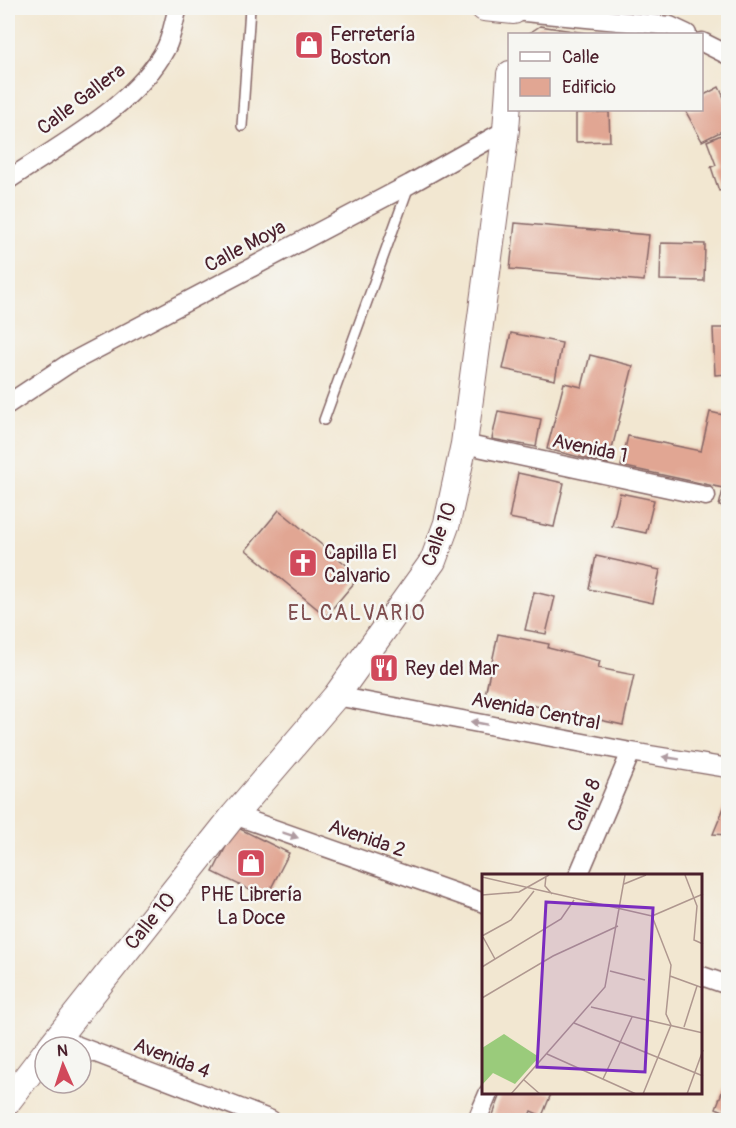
<svg xmlns="http://www.w3.org/2000/svg" width="736" height="1128" viewBox="0 0 736 1128" font-family="Pangolin,sans-serif">
<rect width="100%" height="100%" fill="#f6f6f2"/>
<filter id="ink" filterUnits="userSpaceOnUse"><feTurbulence type="fractalNoise" baseFrequency=".0167" numOctaves="2"/><feDisplacementMap in="SourceGraphic" scale="12" xChannelSelector="R" yChannelSelector="G"/><feConvolveMatrix kernelMatrix="1 2 1 2 8 2 1 2 1" color-interpolation-filters="sRGB"/></filter>
<filter id="wash" filterUnits="userSpaceOnUse"><feTurbulence type="fractalNoise" baseFrequency=".008" numOctaves="4" result="noise"/><feDisplacementMap in="SourceGraphic" scale="24" xChannelSelector="R" yChannelSelector="G"/><feGaussianBlur stdDeviation="1.35" result="paint"/><feColorMatrix in="noise" values="0 0 0 0 0 0 0 0 0 0 0 0 0 0 0 0 0 1.4 0 .05"/><feComposite in="paint" operator="in"/></filter>
<g filter="url(#wash)">
<rect width="100%" height="100%" fill="#f2e7d1"/>
<g id="blocks">
<path fill="#e1a693" d="M 540,26 L 585,33 L 585,34 L 528,34 Z
M 719,87 L 728,106 L 728,128 L 702,141 L 685,110 L 702,110 L 702,96 Z
M 609,112 L 610,141 L 576,142 L 576,113 Z
M 728,132 L 728,202 L 724,190 L 719,191 L 711,167 L 716,165 L 707,141 Z
M 515,223 L 649,235 L 644,281 L 510,269 Z
M 661,243 L 705,244 L 704,281 L 660,280 Z
M 713,328 L 728,328 L 728,374 L 715,375 Z
M 511,333 L 562,343 L 555,380 L 503,369 Z
M 590,355 L 633,366 L 608,464 L 547,449 L 564,383 L 582,387 Z
M 498,411 L 541,419 L 536,447 L 492,439 Z
M 710,412 L 728,416 L 728,464 L 723,488 L 621,466 L 628,436 L 701,451 Z
M 518,473 L 564,483 L 554,527 L 509,518 Z
M 724,486 L 728,487 L 728,508 L 719,506 Z
M 620,493 L 654,500 L 646,533 L 612,526 Z
M 279,510 L 360,576 L 326,616 L 246,550 Z
M 596,556 L 660,570 L 653,603 L 589,589 Z
M 534,592 L 555,597 L 546,634 L 525,630 Z
M 498,634 L 549,644 L 548,648 L 600,661 L 598,668 L 634,675 L 623,725 L 485,695 Z
M 728,798 L 728,835 L 713,834 Z
M 236,827 L 289,853 L 266,898 L 213,872 Z
M 728,1076 L 728,1113 L 716,1108 Z
M 501,1094 L 551,1094 L 542,1116 L 531,1111 L 527,1120 L 491,1120 Z"/>
</g>
</g>
<g filter="url(#ink)">
<use href="#blocks" fill-opacity="0" stroke="#856565" stroke-width="1.5"/>
<g fill="none" stroke-linecap="round" stroke-linejoin="round">
<g stroke="#856565" stroke-width="12">
<path id="lane" d="M 242,126 L 250,8
M 324,420 L 409,186"/>
</g>
<g stroke="#856565" stroke-width="21">
<path id="street" d="M 514,11 L 670,26 L 687,34
M 702,42 L 728,55
M 8,180 C 61,144 136,105 166,48 C 172,36 174,20 178,8
M 8,404 L 68,364 L 410,184 L 506,130
M 464,444 L 706,496
M 336,696 L 631,752 L 728,768
M 234,815 L 484,903
M 578,876 L 631,752
M 702,976 L 728,985
M 57,1038 L 271,1120
M 477,1120 L 488,1094"/>
</g>
<g stroke="#856565" stroke-width="28">
<path id="secondary" d="M 484,8 L 514,11
M 50,1047 L 234,815 L 336,696 L 433,561 L 447,523 L 464,444 L 506,130 L 510,74
M 8,1101 L 45,1053"/>
</g>
<use href="#lane" stroke="#fff" stroke-width="9"/>
<use href="#street" stroke="#fff" stroke-width="18"/>
<use href="#secondary" stroke="#fff" stroke-width="26"/>
</g>
<defs><path id="oneway-solid" d="M-6-.8H1V-3.2L6.5 0L1 3.2V.8H-6Z" transform="scale(1.5)"/></defs>
<g fill="#ae9aa0">
<use href="#oneway-solid" transform="translate(479 723) rotate(-169)"/>
<use href="#oneway-solid" transform="translate(671 758) rotate(-171)"/>
<use href="#oneway-solid" transform="translate(290 835) rotate(19)"/>
</g>
</g>
<defs>
<g id="shop-square" transform="scale(1.5)"><rect x="-9" y="-9" width="18" height="18" rx="4" fill="#d1495b" stroke="#f6f6f2"/><path d="M-5-2.5h2.3a2.7 3.5 0 0 1 5.4 0H5L5.5 6h-11ZM-1.5-2.5h3a1.5 2.3 0 0 0-3 0Z" fill="#fff"/></g>
<g id="church-square" transform="scale(1.5)"><rect x="-9" y="-9" width="18" height="18" rx="4" fill="#d1495b" stroke="#f6f6f2"/><path d="M-1.2-6h2.4v3.5h3.3v2.4h-3.3V6h-2.4V-.1h-3.3v-2.4h3.3Z" fill="#fff"/></g>
<g id="restaurant-square" transform="scale(1.5)"><rect x="-9" y="-9" width="18" height="18" rx="4" fill="#d1495b" stroke="#f6f6f2"/><path d="M-5-6h1v4h1v-4h1v4h1v-4h1v5L-1.5 .5V6h-2V.5L-5-1ZM5-6V6H3V1.5H1.5Q1.5-4 5-6Z" fill="#fff"/></g>
</defs>
<g fill-rule="evenodd">
<use href="#shop-square" x="309" y="45"/>
<use href="#church-square" x="303" y="563"/>
<use href="#restaurant-square" x="384" y="668"/>
<use href="#shop-square" x="251" y="863"/>
</g>
<g text-anchor="middle" dominant-baseline="central" stroke-width="5" stroke-linejoin="round" paint-order="stroke">
<g font-size="20" fill="#4a1f2b" stroke="#f6f6f2" text-anchor="start">
<text x="330" y="34">Ferretería<tspan x="330" dy="23">Boston</tspan></text>
<text x="324" y="552">Capilla El<tspan x="324" dy="23">Calvario</tspan></text>
<text x="405" y="668">Rey del Mar</text>
<text x="251" y="894" text-anchor="middle">PHE Librería<tspan x="251" dy="23">La Doce</tspan></text>
</g>
<g font-size="20" fill="#4a1f2b" stroke="#f6f6f2">
<text transform="translate(81 99) rotate(-37)">Calle Gallera</text>
<text transform="translate(245 246) rotate(-28)">Calle Moya</text>
<text transform="translate(590 448) rotate(12)">Avenida 1</text>
<text transform="translate(439 534) rotate(-70)">Calle 10</text>
<text transform="translate(536 711) rotate(11)">Avenida Central</text>
<text transform="translate(584 805) rotate(-67)">Calle 8</text>
<text transform="translate(367 838) rotate(19)">Avenida 2</text>
<text transform="translate(150 921) rotate(-51)">Calle 10</text>
<text transform="translate(172 1058) rotate(21)">Avenida 4</text>
</g>
<g font-size="21" letter-spacing="1.5" fill="#7f4e4f" stroke="#f6f6f2">
<text x="357" y="613">EL CALVARIO</text>
</g>
</g>
<g transform="translate(482 874)">
<rect width="220" height="220" fill="#f2e7d1"/>
<path d="M 22,160 L 57,183 L 33,210 L 11,199 L 0,211 L 0,174 Z" fill="#9acb7b"/>
<path fill="none" stroke="#af978f" stroke-width="1.5" d="M 203,1 L 215,32 L 212,66 L 221,70M 64,2 L 63,12 L 70,20M 0,3 L 170,42M 142,10 L 164,1M 0,21 L 37,18 L 67,1M 170,42 L 221,20M 0,62 L 29,46 L 52,17M 1,63 L 13,85M 0,93 L 79,45 L 92,26M 128,97 L 163,106M 188,102 L 221,114M 0,124 L 71,82 L 136,52M 109,133 L 221,159M 92,149 L 221,202M 202,153 L 215,112M 65,180 L 154,220M 121,205 L 150,143M 42,206 L 58,220M 29,220 L 123,113 L 143,1M 161,220 L 189,151 L 184,140 L 189,91 L 170,42M 205,220 L 221,176"/>
<path fill="#7b2cbf" fill-opacity="0.15" stroke="#7b2cbf" stroke-width="3" d="M 64,28 L 171,34 L 163,198 L 55,193 Z"/>
<rect width="220" height="220" fill="none" stroke="#4a1f2b" stroke-width="3"/>
</g>
<rect width="736" height="1128" fill="none" stroke="#f6f6f2" stroke-width="30"/>
<rect x="508" y="33" width="195" height="78" fill="#f6f6f2" stroke="#b1a0a2" stroke-width="1.5"/>
<rect x="520" y="52" width="30" height="9" fill="#ffffff" stroke="#b1a0a2" stroke-width="1.5"/>
<text x="562" y="63" font-size="18" fill="#4a1f2b">Calle</text>
<rect x="520" y="78" width="30" height="18" fill="#e1a693" stroke="#b1a0a2" stroke-width="1.5"/>
<text x="562" y="93" font-size="18" fill="#4a1f2b">Edificio</text>
<g transform="translate(63 1065) rotate(357)"><circle r="28" fill="#f6f6f2" stroke="#b1a0a2" stroke-width="1.5"/>
<path d="M0-4.5L10 22L0 15L-10 22Z" fill="#d1495b"/>
<text y="-9" font-size="16" font-weight="bold" text-anchor="middle" fill="#4a1f2b">N</text>
</g>
</svg>
